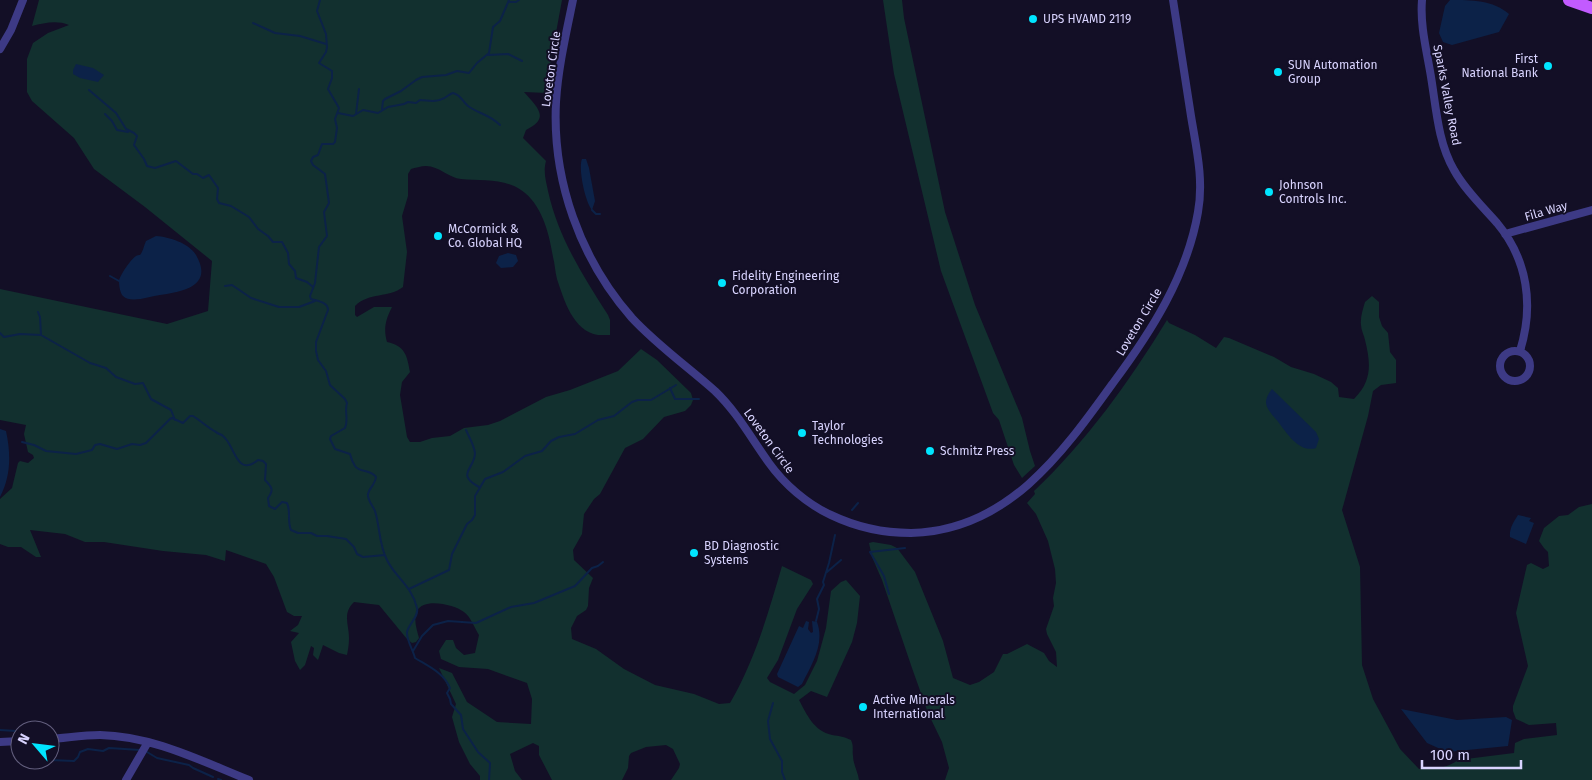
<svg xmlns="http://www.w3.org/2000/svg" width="1592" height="780" viewBox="0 0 1592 780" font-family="'Fira Sans',sans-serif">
<rect width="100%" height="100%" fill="#130f26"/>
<path fill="#12302f" d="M 39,0 L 562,0 L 549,71 L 547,93 L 524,92 C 537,107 551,118 526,130 L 523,138 L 546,161 C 543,172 546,181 548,191 C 558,237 583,276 608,315 L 610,320 L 610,335 C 606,335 602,335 598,335 C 573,331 564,300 557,279 C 555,272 555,264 553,257 C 549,233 542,204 521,190 C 504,178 481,181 461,179 C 449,178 439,166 426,166 C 421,166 415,168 411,169 L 408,174 L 408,196 L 402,216 L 407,252 L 403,287 C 389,298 369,292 355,306 L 355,315 L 357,317 L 374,307 L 392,307 C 386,319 383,328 387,342 C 405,346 407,355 410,372 L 402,382 L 400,395 L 407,437 L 410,442 L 420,442 L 432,438 L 450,436 L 464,428 L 488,425 L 500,421 L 546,397 L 570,390 L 618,371 L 641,349 L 657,360 L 691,393 L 693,400 L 691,405 L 685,411 L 664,417 L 643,439 L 625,448 L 600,494 L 594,499 L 584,514 L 582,534 L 573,550 L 574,560 L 593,578 L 589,588 L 588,606 L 586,610 L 577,616 L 571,628 L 572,639 L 596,649 L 624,669 L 655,685 L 694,694 L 719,704 L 730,703 C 755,660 768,614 782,566 L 811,580 L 813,584 L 797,609 L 778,660 L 767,678 L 770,682 L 794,694 L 805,685 L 817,661 L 826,628 L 831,591 L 841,582 L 846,580 L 860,596 L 857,623 L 852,642 L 827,697 L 811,691 L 799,700 C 807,715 814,731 832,735 C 840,736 844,737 851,740 C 854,747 852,750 853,756 C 853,764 858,772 859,780 L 671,780 L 679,768 L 680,764 L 673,749 L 666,745 L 646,747 L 631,753 L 629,756 L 628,768 L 622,780 L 552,780 L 539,755 L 539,746 L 533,743 L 510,754 L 515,771 L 522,780 L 480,780 L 480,776 L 470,764 L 459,742 L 452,717 L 456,704 L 439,668 L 452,673 L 467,702 L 497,722 L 531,724 L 532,699 L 527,683 L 488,669 L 459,667 L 441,659 L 439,651 L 446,640 L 453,640 L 456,648 L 464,655 L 475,653 L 479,635 C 475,629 471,617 464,612 C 455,605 424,597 417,611 C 413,620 417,630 419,638 L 416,642 L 412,643 L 407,639 L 379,605 L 354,602 C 342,614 349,624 349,638 C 349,644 348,650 347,655 L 339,653 L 323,645 L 318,660 L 313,655 L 314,648 L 311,646 L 305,665 L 300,670 L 295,661 L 291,642 L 299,633 L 290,631 L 298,625 L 302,616 L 294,616 L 287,612 L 274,577 L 266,564 L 226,550 L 225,561 L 206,555 L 163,551 L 104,542 L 85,542 L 65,534 L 30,530 L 41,557 L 36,557 L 21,547 L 8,547 L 0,544 L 0,499 L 12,488 L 18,463 L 20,461 L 28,463 L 34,458 L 33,455 L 28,452 L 24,434 L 26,425 L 0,420 L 0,289 L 167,324 L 208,311 L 212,261 L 145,207 L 94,169 L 74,138 L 32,101 L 27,92 L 27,59 L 33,43 L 48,33 L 69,25 C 57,20 44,23 32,26 Z
M 883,0 L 902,0 L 904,18 L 945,212 L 975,305 L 1022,418 L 1030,451 L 1035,466 L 1022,478 L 1014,465 L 999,420 L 993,413 L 941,271 L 894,74 Z
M 1372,296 L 1379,302 L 1379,317 L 1382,326 L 1388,333 L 1390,352 L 1396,360 L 1396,383 L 1381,385 L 1373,391 L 1368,416 L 1342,510 L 1360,567 L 1362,665 L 1373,699 L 1400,749 L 1419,769 C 1434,769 1446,769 1458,760 L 1514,753 L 1515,743 L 1524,739 L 1557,735 L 1556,723 L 1529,725 L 1516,719 L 1513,711 L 1513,706 L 1528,666 L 1516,613 L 1527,565 L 1531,563 L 1543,569 L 1549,566 L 1548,552 L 1544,548 L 1539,541 L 1544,528 L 1559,516 L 1568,515 L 1579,507 L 1592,504 L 1592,780 L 945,780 L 949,768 L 942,742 L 928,713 L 912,668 L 882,580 L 872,557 L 869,543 L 873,542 L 891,545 L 897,548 L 915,572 L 943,641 L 953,678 L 970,685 L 979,682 L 994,672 L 1003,654 L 1007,654 L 1027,644 L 1044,653 L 1049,661 L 1057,667 L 1056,652 L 1047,634 L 1046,629 L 1054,606 L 1053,598 L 1056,583 L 1055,569 L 1048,541 L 1036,514 L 1027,503 L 1035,494 L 1034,491 C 1086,442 1129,382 1167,320 L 1169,323 L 1195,335 L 1216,348 L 1224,337 L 1229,338 L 1274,357 L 1291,367 L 1314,374 L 1331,382 L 1338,388 L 1339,397 L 1354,399 C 1372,381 1371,364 1365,340 C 1364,335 1361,330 1361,325 C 1360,318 1363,309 1365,302 Z"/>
<path fill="#0c2248" d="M 1450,0 C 1472,0 1493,0 1509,14 L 1499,32 L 1452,45 L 1443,42 L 1439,33 L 1445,6 Z
M 76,64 L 93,68 L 104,75 L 98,82 L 80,78 L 73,74 L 73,70 Z
M 582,159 L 586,159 L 589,168 L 595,201 L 592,210 C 585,202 578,168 582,159 Z
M 156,236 C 169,237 189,243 196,255 C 214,286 183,292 160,295 C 150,296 131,304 123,296 C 120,293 119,285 119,281 C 120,275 131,259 136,256 C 137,255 139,255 140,255 C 143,252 144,245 146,241 Z
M 508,253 L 516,255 L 518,261 L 513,267 L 501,268 L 496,263 L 499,256 Z
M 1272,389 L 1316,432 L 1319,439 L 1316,448 C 1300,453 1288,435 1279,423 C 1275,417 1267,411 1266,403 C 1266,397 1269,393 1272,389 Z
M 0,429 L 6,431 C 11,454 11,476 0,497 Z
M 1518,515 L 1531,518 L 1529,521 L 1534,523 L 1526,544 L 1510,537 C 1509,529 1514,521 1518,515 Z
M 806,621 L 809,622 L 808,629 L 811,633 L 813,632 L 812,621 L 817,622 C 825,644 812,664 802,684 L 798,687 L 778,677 L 777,674 L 799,626 L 803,628 Z
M 1401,709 L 1457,720 L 1506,717 L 1512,720 L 1508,746 L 1447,752 L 1427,743 Z"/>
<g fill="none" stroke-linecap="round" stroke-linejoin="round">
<path stroke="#0c2248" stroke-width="2" d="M 320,0 L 317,11 L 326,34 L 327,47 L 326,52 L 319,63 L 332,71 L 332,78 L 328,89 L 339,108 L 335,119 L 337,128 L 335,142 L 333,144 L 322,144 L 318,155 L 313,157 L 311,161 L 313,165 L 325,174 L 329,203 L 324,212 L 327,236 L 319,247 L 315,283 L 310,296 L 311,299 C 317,301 328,302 328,310 L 316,342 L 316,351 L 318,360 L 326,371 L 330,385 L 345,399 L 347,403 C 344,412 349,419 345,428 L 331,436 L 330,439 L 335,449 L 350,454 C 351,458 353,463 355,466 C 360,473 370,469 376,477 C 375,485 369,488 368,494 C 367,500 373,506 375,511 C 380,527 379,545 387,560 C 395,577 412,586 417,608 C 419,617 409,623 407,632 C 406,639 413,650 415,658 C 428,666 444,673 450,688 L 447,693 L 450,699 L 451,704 L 461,715 L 463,729 L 478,752 L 490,763 L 489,780
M 508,2 L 516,2 L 519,0
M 253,23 L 275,33 L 300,36 L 326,44
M 488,55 L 508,54 L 522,61
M 89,90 L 116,113 L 126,129 L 134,133 L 137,136 L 134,145 L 144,159 L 147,166 L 155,168 L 176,161 L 193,174 L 197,174 L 203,178 L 209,175 L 218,188 L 217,199 L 219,203 L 231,206 L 249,217 L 258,229 L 268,236 L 273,242 L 282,242 L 288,253 L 289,264 L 295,271 L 296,278 L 307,282 L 313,287
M 382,109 L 383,101 L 385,99 L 401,91 L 416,80 L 422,77 L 446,75 L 457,71 L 469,73 L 477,63 L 489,53 L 493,27 L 500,21 L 509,0
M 338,113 L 353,116 L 363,110 L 378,113 L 388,107 L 404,104 L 408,102 L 416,103 L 420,100 C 427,100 435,103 442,99 C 446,98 449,94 453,93 C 461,95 462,101 468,106 C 479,114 489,114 500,125
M 105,114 L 112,121 L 117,130 L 128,132
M 356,114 L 359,89
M 592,210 L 596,214 L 600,214
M 110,276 L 119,281
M 225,286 L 232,285 L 251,298 L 279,307 L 299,307 L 315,301
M 38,312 L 40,317 L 41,335
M 0,333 L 4,337 L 20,334 L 41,335 L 90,363 L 106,368 L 116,377 L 135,384 L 143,383 L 151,399 L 171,410 L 175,420
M 670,388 L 675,399 L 699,399
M 466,430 C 469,437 474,445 475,453 C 475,469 455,474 479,487
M 22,442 L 34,445 L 46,451 L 76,454 L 92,450 L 95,445 L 100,444 L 117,449 L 132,444 L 140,445 L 146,443 L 170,419 L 172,418 L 183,423 L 190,416 L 193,416 C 201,421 208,428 216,432 C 218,434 221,434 223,436 C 235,445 236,478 258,460 L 263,461 L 266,464 L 265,480 C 272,487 274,490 268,498 L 269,506 L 275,509 L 282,502 L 287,503 C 291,511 287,521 291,530 L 298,533 L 311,533 L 317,536 L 327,536 L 346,539 L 354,547 L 357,554 L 363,557 L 385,555
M 852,510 L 858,503
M 827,572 L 841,560
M 409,589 L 449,570 L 452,554 L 467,524 L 472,520 L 475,515 L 475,496 L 485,479 L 503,472 L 525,456 L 542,451 L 551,441 L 559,437 L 575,434 L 598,420 L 614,416 L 632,402 L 638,400 L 651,400 L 676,385
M 889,594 L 884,576 L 870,552 L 905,548
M 816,621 L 819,609 L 817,599 L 824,585 L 823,582 L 829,563 L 835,535
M 413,651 L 422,636 L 433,625 L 448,621 L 476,623 L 511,607 L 534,603 L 575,586 L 592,568 L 598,566 L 603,562
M 773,703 L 768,721 L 770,739 L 782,761 L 782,772 L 785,780
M 0,730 L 16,731 L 19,735
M 147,752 L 157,758 L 189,765 L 193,768 L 213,777
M 50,760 L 74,761 L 78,757 L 80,752 L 88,749 L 103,751 L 109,748 L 140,750
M 218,779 L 221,780"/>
<path stroke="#3d3a85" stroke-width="8" d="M 573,0 C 566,34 558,68 556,102 C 552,180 580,259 632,318 C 657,345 688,367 715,391 C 737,412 751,438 769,463 C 784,484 807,504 831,515 C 856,527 884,533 911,533 C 1007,531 1062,454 1113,383 C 1151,332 1187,276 1198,212 C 1204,179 1196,147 1191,116 C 1185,77 1179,39 1173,0
M 1422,0 C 1420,24 1426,48 1430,71 C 1436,104 1437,141 1454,170 C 1465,190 1482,206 1497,223 C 1528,260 1534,306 1520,351
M 0,49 L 11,30 L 23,0
M 1505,234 L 1592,210
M1500 366a15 15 0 1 1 30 0a15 15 0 1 1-30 0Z
M 50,739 C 66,738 83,735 100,735 C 153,736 201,761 249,780
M 0,742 L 20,741
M 126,780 L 148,742"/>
<path stroke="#c25bff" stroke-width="12" d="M 1569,0 L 1592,8"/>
</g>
<g fill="#00e5ff" stroke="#130f26" stroke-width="2">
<circle cx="1033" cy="19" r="5"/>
<circle cx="1548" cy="66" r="5"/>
<circle cx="1278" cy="72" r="5"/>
<circle cx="1269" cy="192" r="5"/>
<circle cx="438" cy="236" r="5"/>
<circle cx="722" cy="283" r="5"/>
<circle cx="802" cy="433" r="5"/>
<circle cx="930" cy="451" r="5"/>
<circle cx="694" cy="553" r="5"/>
<circle cx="863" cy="707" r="5"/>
</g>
<g text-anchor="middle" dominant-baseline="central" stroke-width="4" stroke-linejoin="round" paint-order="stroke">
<g font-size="12" fill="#d9d4ff" stroke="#130f26" text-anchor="start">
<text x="1043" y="19">UPS HVAMD 2119</text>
<text x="1538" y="59" text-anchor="end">First<tspan x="1538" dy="14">National Bank</tspan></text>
<text x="1288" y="65">SUN Automation<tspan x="1288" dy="14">Group</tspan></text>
<text x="1279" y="185">Johnson<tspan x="1279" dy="14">Controls Inc.</tspan></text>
<text x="448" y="229">McCormick &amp;<tspan x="448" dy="14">Co. Global HQ</tspan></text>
<text x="732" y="276">Fidelity Engineering<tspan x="732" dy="14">Corporation</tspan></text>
<text x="812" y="426">Taylor<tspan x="812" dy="14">Technologies</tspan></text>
<text x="940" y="451">Schmitz Press</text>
<text x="704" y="546">BD Diagnostic<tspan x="704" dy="14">Systems</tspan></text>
<text x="873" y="700">Active Minerals<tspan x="873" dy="14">International</tspan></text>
</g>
<g font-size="12" fill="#d9d4ff" stroke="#130f26">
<text transform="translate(551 69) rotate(-82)">Loveton Circle</text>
<text transform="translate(1447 95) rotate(79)">Sparks Valley Road</text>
<text transform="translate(1546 211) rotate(-16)">Fila Way</text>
<text transform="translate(1139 322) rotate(-59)">Loveton Circle</text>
<text transform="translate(769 441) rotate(54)">Loveton Circle</text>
</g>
</g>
<g transform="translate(35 745) rotate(298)"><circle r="24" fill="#130f26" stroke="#625e7d"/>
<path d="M0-4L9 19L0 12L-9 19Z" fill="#00e5ff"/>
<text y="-8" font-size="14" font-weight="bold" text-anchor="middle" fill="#d9d4ff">N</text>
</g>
<path d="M1422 760v8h99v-8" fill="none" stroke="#d9d4ff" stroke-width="2.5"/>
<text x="1430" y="760" font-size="15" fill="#d9d4ff" stroke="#130f26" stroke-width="4" paint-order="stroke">100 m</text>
</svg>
